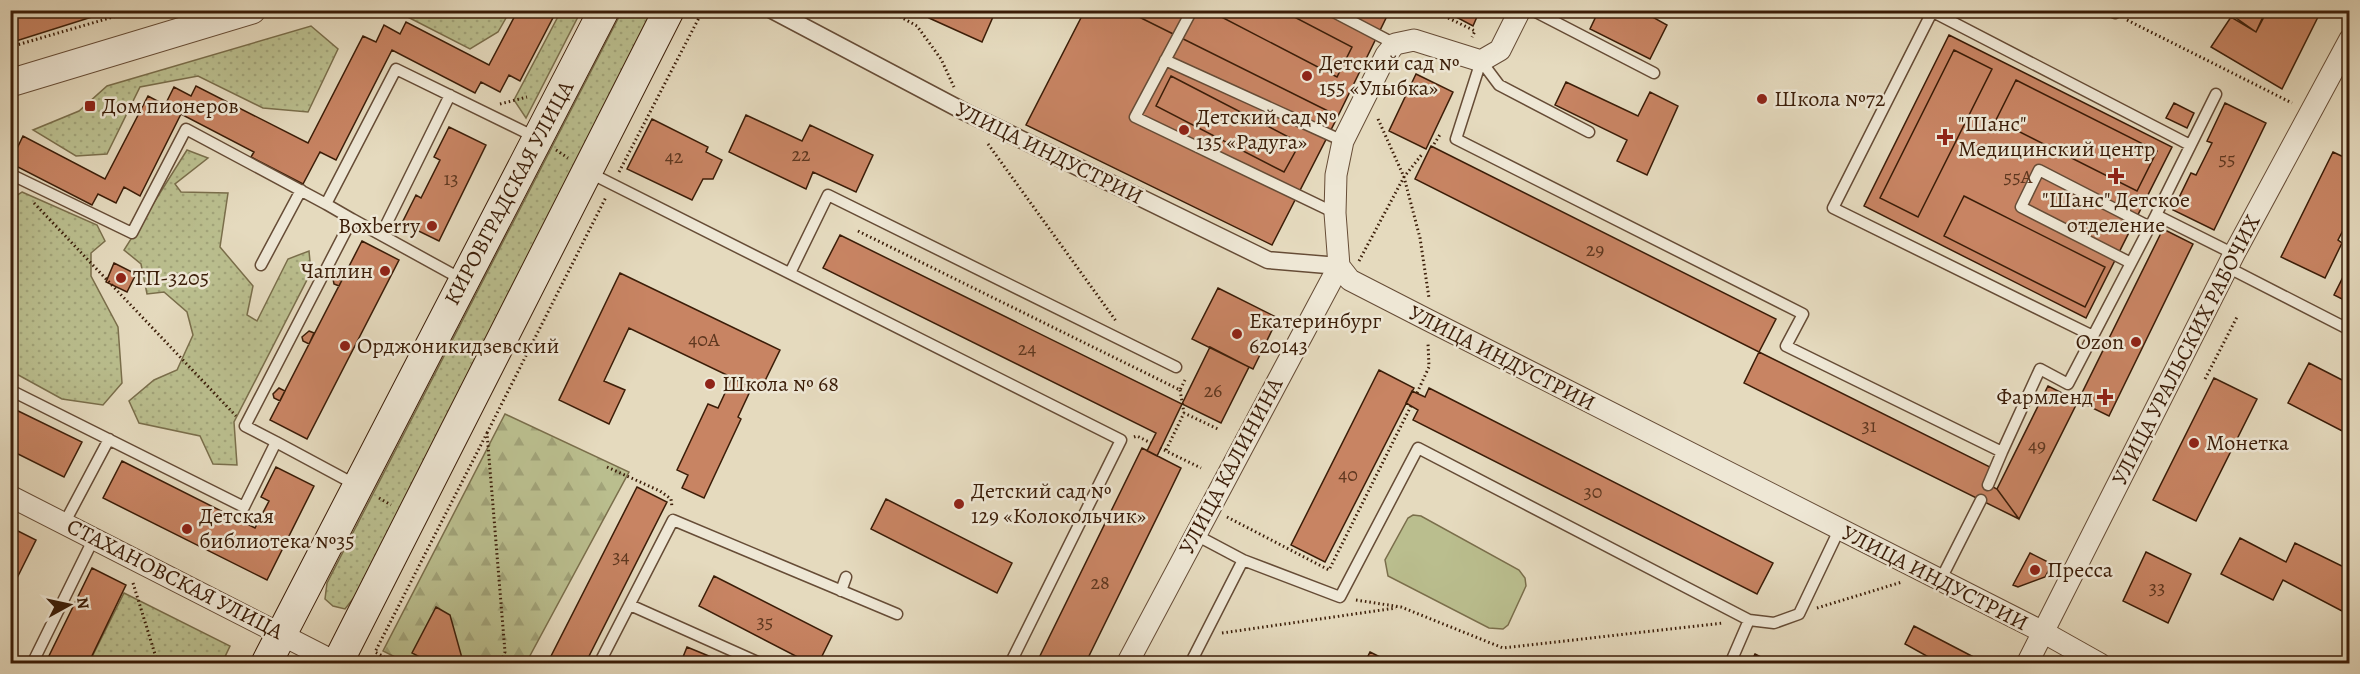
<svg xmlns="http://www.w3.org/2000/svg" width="2360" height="674" viewBox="0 0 2360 674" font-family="Alegreya,serif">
<defs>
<pattern id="forest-firs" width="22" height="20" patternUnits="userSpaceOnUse" patternTransform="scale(1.5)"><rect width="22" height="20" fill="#babe8e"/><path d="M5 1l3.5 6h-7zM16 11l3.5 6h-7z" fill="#a1a379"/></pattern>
<pattern id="park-dots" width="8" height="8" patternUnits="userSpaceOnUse" patternTransform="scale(1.5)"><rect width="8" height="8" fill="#babe8e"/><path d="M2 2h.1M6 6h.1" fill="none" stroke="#a1a379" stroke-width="1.8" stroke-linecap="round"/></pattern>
</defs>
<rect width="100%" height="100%" fill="#e5dabe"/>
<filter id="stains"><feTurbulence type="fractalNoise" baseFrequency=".00333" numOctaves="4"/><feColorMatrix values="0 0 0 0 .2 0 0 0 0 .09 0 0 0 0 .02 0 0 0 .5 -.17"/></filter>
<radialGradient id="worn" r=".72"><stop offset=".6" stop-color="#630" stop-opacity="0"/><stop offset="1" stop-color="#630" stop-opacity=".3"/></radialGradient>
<path fill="#babe8e" stroke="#7a6e4b" stroke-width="1.5" d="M 1413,515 L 1421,516 L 1519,570 L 1525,578 L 1526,586 L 1508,625 L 1503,629 L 1489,628 L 1388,576 L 1385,560 L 1408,518 Z"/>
<path fill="url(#forest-firs)" stroke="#7a6e4b" stroke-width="1.5" d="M 505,414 L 629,472 L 526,663 L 407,663 L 383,651 Z"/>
<path fill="url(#park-dots)" stroke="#7a6e4b" stroke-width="1.5" d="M 396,11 L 510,11 L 498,32 L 470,49 Z
M 561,11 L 581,11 L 526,118 L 514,100 Z
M 622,11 L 657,11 L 356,595 L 345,609 L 333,606 L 325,599 L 327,583 Z
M 311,26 L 338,49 L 308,112 L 263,108 L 198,76 L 140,87 L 107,154 L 76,156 L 33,130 L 79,111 L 107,86 Z
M 187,150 L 208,158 L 175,184 L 181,192 L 228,193 L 220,247 L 253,286 L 247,315 L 257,321 L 288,259 L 309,251 L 311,272 L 234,422 L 237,465 L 213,464 L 200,436 L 139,423 L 129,401 L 154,380 L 177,370 L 193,335 L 187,312 L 164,292 L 147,294 L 141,264 L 124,250 Z
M 22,192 L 97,225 L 105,241 L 91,253 L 91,276 L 118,327 L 122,383 L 103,405 L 62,399 L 11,371 L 11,199 Z
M 124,593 L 230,646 L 222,663 L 89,663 Z"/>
<path fill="#c88463" stroke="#3b1d08" stroke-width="1.5" d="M 10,10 L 114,10 L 16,41 L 10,40 Z
M 518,10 L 557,10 L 520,81 L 509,75 L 500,92 L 481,82 L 475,93 L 392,50 L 336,160 L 320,152 L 303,184 L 251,157 L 254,152 L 181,114 L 140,196 L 124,187 L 116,203 L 98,194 L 92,205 L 10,163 L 23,136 L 105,179 L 148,96 L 165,105 L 174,87 L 191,96 L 196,86 L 308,143 L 363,36 L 376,42 L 384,25 L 400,34 L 406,22 L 489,65 Z
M 932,10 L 996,10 L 982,42 L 929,18 Z
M 1085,10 L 1125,10 L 1338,116 L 1272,245 L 1026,125 Z
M 1125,10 L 1390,10 L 1338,116 Z
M 1208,10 L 1281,10 L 1352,47 L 1337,77 Z
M 1443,10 L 1480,10 L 1473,26 Z
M 1599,10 L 1649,10 L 1647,14 L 1667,25 L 1650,59 L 1590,29 Z
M 2225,10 L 2266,10 L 2266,13 L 2256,32 Z
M 2266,10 L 2317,10 L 2319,15 L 2282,89 L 2211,47 L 2231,17 L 2256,32 Z
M 1949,35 L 2172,147 L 2086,318 L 1864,206 Z
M 1954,50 L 1992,69 L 1918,217 L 1880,198 Z
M 1416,74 L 1453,92 L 1426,149 L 1389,131 Z
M 1171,76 L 1300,143 L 1284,172 L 1156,106 Z
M 2016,80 L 2157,151 L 2137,191 L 1996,120 Z
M 1566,82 L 1638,116 L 1650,92 L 1678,106 L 1647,175 L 1617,161 L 1627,140 L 1555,105 Z
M 2174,103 L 2194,113 L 2187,128 L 2166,118 Z
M 2225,103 L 2266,123 L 2214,230 L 2173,210 L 2191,173 L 2196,175 L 2212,143 L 2207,141 Z
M 746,115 L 802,141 L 810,125 L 873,155 L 856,192 L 813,172 L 806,189 L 729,152 Z
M 652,119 L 708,147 L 706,152 L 722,160 L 713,179 L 703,179 L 692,200 L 627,169 Z
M 449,127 L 486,145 L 439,241 L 402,223 L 416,195 L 421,198 L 440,160 L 434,157 Z
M 1431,146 L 1776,319 L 1759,352 L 1415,179 Z
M 2333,152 L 2350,160 L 2350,217 L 2338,240 L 2342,243 L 2325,278 L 2281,257 Z
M 1964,196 L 2105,267 L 2085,307 L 1944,236 Z
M 2163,229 L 2193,244 L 2109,416 L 2078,401 Z
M 840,235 L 1182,404 L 1157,456 L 1147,451 L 1156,433 L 823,268 Z
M 362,241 L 399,260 L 307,439 L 270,420 Z
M 114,263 L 136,274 L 127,292 L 106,282 Z
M 2350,263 L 2350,303 L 2334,295 Z
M 339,273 L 344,276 L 339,286 L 334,284 L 333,279 L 334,275 Z
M 620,273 L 780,350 L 760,391 L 629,328 L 604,381 L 625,390 L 609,424 L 559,400 Z
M 1218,288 L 1278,318 L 1253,369 L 1192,339 Z
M 309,331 L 314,333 L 309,344 L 303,341 L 302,337 Z
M 1210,347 L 1249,367 L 1221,423 L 1182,404 Z
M 1759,352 L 1992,468 L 1985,483 L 1997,489 L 2019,519 L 1744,383 Z
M 2309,363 L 2350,384 L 2350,435 L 2288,403 Z
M 1379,370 L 1414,388 L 1325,562 L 1291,545 Z
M 732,378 L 752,387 L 738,417 L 741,419 L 704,498 L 682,488 L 688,475 L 677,470 L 708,404 L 718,408 Z
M 2214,378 L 2257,399 L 2196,521 L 2153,500 Z
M 2048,386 L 2078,401 L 2019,519 L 1997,489 Z
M 279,388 L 285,391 L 280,401 L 274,398 L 273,394 Z
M 1429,388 L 1773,563 L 1757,594 L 1413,420 L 1418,410 L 1406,403 L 1412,391 L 1425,397 Z
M 10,407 L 82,442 L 64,477 L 10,450 Z
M 1142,448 L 1181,468 L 1168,495 L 1085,664 L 1036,664 Z
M 122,461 L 255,528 L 269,501 L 261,497 L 276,467 L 314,486 L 267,580 L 103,498 Z
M 637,487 L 667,502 L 585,664 L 547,664 Z
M 886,499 L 1012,563 L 997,593 L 871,529 Z
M 10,527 L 36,540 L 10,592 Z
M 2240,538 L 2286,562 L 2295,543 L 2350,570 L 2350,597 L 2342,611 L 2283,580 L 2273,600 L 2221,574 Z
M 2146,552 L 2191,574 L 2168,623 L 2123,601 Z
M 2030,553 L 2052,564 L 2045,577 L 2018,587 L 2013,585 Z
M 92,568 L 126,585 L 88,664 L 45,664 Z
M 714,576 L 832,636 L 818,664 L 811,664 L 699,606 Z
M 436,607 L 450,615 L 462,658 L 460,664 L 433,664 L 412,653 Z
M 1914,626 L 1987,664 L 1941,664 L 1905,644 Z
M 687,647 L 716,659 L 714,664 L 681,662 Z
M 1370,652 L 1394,664 L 1364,664 Z
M 1755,654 L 1774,664 L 1750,664 Z"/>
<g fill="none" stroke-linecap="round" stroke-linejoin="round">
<g stroke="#664c36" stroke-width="13">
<path id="service" d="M 1192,10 L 1135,117 L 1335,213
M 1330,10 L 1395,44
M 1532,10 L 1654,73
M 1933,10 L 1833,208 L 2093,336
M 2109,10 L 2115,13
M 1933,12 L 2190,145
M 1165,60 L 1343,141
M 1481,61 L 1456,139 L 1803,314 L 1786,346 L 2002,452 L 2040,369 L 2068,384 L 2156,215 L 2234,254
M 1481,61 L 1499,85 L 1589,132
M 590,173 L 1121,440 L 1010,664
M 10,174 L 132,233 L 186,129 L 326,204 L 396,69 L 535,137
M 326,204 L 352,219
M 2156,215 L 2216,94
M 381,235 L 450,95
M 2131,263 L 2021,207 L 2039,170 L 2150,227
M 261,265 L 301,190
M 2227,267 L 2350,330
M 790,273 L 828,195 L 1176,367
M 10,390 L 244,507 L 276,442 L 245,426 L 352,219 L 463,280
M 276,442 L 356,485
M 1988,485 L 2002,452
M 65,522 L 109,439
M 1194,534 L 1243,560 L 1340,597 L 1418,448 L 1749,620 L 1774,623 L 1799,614 L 1839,530
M 1940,581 L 1981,500
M 841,591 L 846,577
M 630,605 L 762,664
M 32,664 L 94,538
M 599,664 L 673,520 L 897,614
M 1190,664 L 1243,560
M 1730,664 L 1749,620
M 2347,664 L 2350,657"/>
</g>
<g stroke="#664c36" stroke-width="19">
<path id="pedestrian" d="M 772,10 L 965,112 L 1268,260 L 1339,266"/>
</g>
<g stroke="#664c36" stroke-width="23">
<path id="minor" d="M 1339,266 L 1350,280 L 1428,320 L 2043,632 L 2100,664
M 10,496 L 339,664
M 1127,664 L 1339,266 L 1335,213 L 1336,175 L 1343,141 L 1386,55 L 1395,44 L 1414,40 L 1481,61 L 1500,50 L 1520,10
M 2027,664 L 2234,254 L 2350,39"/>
</g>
<g stroke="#664c36" stroke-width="29">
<path id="tertiary" d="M 10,83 L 252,10"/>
</g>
<g stroke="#3b1d08" stroke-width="32">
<path id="secondary" d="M 266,664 L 604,10
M 337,664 L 669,10"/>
</g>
<path stroke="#3b1d08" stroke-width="3" stroke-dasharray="1.5 3" stroke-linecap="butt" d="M 888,10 L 917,26 L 941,59 L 954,87
M 1432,10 L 1475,31 L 1472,37
M 2127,20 L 2292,103
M 10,47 L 137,10
M 500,104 L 527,97
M 1378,119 L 1404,177 L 1420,238 L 1429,298
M 988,144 L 1116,321
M 1434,144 L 1441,133
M 556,150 L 568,158
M 619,172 L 703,10
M 34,203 L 236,416
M 858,231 L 1180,390 L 1185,380
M 1359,261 L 1404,177 L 1423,153
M 2205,379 L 2238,315
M 1180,390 L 1184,413
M 1417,393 L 1429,367 L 1428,343
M 487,433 L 606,197
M 1134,437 L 1137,436 L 1151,443
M 1160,448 L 1201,468
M 1166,450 L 1184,413 L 1220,430
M 607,467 L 660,491 L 671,499 L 672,507
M 379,498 L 391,505
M 1227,517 L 1329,570 L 1411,406
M 133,583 L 158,664
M 1356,600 L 1401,607 L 1503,648 L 1723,623
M 1817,608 L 1902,582
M 1222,633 L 1396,608
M 397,664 L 375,652 L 487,433 L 505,652 L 500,664"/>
<use href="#service" stroke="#eee7d5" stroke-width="10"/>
<use href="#pedestrian" stroke="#eee7d5" stroke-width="16"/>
<use href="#minor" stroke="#eee7d5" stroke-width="21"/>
<use href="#tertiary" stroke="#eee7d5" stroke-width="27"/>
<use href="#secondary" stroke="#eee7d5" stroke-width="30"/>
</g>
<g fill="#8f2418" stroke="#eee7d5" stroke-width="2">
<circle cx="1307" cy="76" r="6"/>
<circle cx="1762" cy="99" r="6"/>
<rect x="84" y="100" width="12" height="12" rx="3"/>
<circle cx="1184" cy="130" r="6"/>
<path d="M1942 128h6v6h6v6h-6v6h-6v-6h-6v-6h6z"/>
<path d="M2113 167h6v6h6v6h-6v6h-6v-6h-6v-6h6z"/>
<circle cx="432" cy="226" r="6"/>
<circle cx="385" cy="271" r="6"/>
<circle cx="121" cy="278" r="6"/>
<circle cx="1237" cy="334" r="6"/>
<circle cx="2136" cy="342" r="6"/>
<circle cx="345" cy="346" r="6"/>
<circle cx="710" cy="384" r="6"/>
<path d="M2102 388h6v6h6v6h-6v6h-6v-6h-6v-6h6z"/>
<circle cx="2194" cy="443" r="6"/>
<circle cx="959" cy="504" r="6"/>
<circle cx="187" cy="529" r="6"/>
<circle cx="2035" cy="570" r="6"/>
</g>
<g text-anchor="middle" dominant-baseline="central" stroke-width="5" stroke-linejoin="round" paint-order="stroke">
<g font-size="20" fill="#5e371f">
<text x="801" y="154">22</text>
<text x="674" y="156">42</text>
<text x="2227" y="158">55</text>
<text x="2018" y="176">55А</text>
<text x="451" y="178">13</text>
<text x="1595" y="249">29</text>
<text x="704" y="339">40А</text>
<text x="1027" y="348">24</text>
<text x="1213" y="390">26</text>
<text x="1869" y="425">31</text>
<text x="2037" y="445">49</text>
<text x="1348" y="474">40</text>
<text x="1593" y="491">30</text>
<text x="621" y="556">34</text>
<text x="1100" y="582">28</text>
<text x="2157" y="587">33</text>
<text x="765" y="621">35</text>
</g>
<g font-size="22" fill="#3b1d08" stroke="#eee7d5" text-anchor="start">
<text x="1319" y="63">Детский сад №<tspan x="1319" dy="25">155 «Улыбка»</tspan></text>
<text x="1774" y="99">Школа №72</text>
<text x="102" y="106">Дом пионеров</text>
<text x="1196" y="117">Детский сад №<tspan x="1196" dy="25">135 «Радуга»</tspan></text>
<text x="1958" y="124">"Шанс"<tspan x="1958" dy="25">Медицинский центр</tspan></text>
<text x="2116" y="200" text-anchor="middle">"Шанс" Детское<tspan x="2116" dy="25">отделение</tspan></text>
<text x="420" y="226" text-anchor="end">Boxberry</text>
<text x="373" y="271" text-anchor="end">Чаплин</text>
<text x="133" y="278">ТП-3205</text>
<text x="1249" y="321">Екатеринбург<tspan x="1249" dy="25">620143</tspan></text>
<text x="2124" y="342" text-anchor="end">Ozon</text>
<text x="357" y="346">Орджоникидзевский</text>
<text x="722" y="384">Школа № 68</text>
<text x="2093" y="397" text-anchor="end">Фармленд</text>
<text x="2206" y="443">Монетка</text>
<text x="971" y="491">Детский сад №<tspan x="971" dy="25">129 «Колокольчик»</tspan></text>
<text x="199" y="516">Детская<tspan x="199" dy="25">библиотека №35</tspan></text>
<text x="2047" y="570">Пресса</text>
</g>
<g font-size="22" fill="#3b1d08" stroke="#eee7d5">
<text transform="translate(1049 153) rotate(26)">УЛИЦА ИНДУСТРИИ</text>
<text transform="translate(509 193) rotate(-62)">КИРОВГРАДСКАЯ УЛИЦА</text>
<text transform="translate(2186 350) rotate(-63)">УЛИЦА УРАЛЬСКИХ РАБОЧИХ</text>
<text transform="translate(1502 358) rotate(27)">УЛИЦА ИНДУСТРИИ</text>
<text transform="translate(1231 466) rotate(-62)">УЛИЦА КАЛИНИНА</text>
<text transform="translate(1935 578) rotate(27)">УЛИЦА ИНДУСТРИИ</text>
<text transform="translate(175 579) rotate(27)">СТАХАНОВСКАЯ УЛИЦА</text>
</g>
</g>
<rect width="2360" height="674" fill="none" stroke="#e5dabe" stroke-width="36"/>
<rect x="12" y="12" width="2336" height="650" fill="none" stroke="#3b1d08" stroke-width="3"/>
<rect x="18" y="18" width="2324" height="638" fill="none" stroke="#3b1d08" stroke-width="1.5"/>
<g transform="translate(69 605) rotate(82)" stroke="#eee7d5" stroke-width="4.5" paint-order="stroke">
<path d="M0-4.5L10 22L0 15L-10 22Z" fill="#3b1d08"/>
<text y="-9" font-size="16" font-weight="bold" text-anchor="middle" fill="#3b1d08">N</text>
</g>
<rect width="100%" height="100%" filter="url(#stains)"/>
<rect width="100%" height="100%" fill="url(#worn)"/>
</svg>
